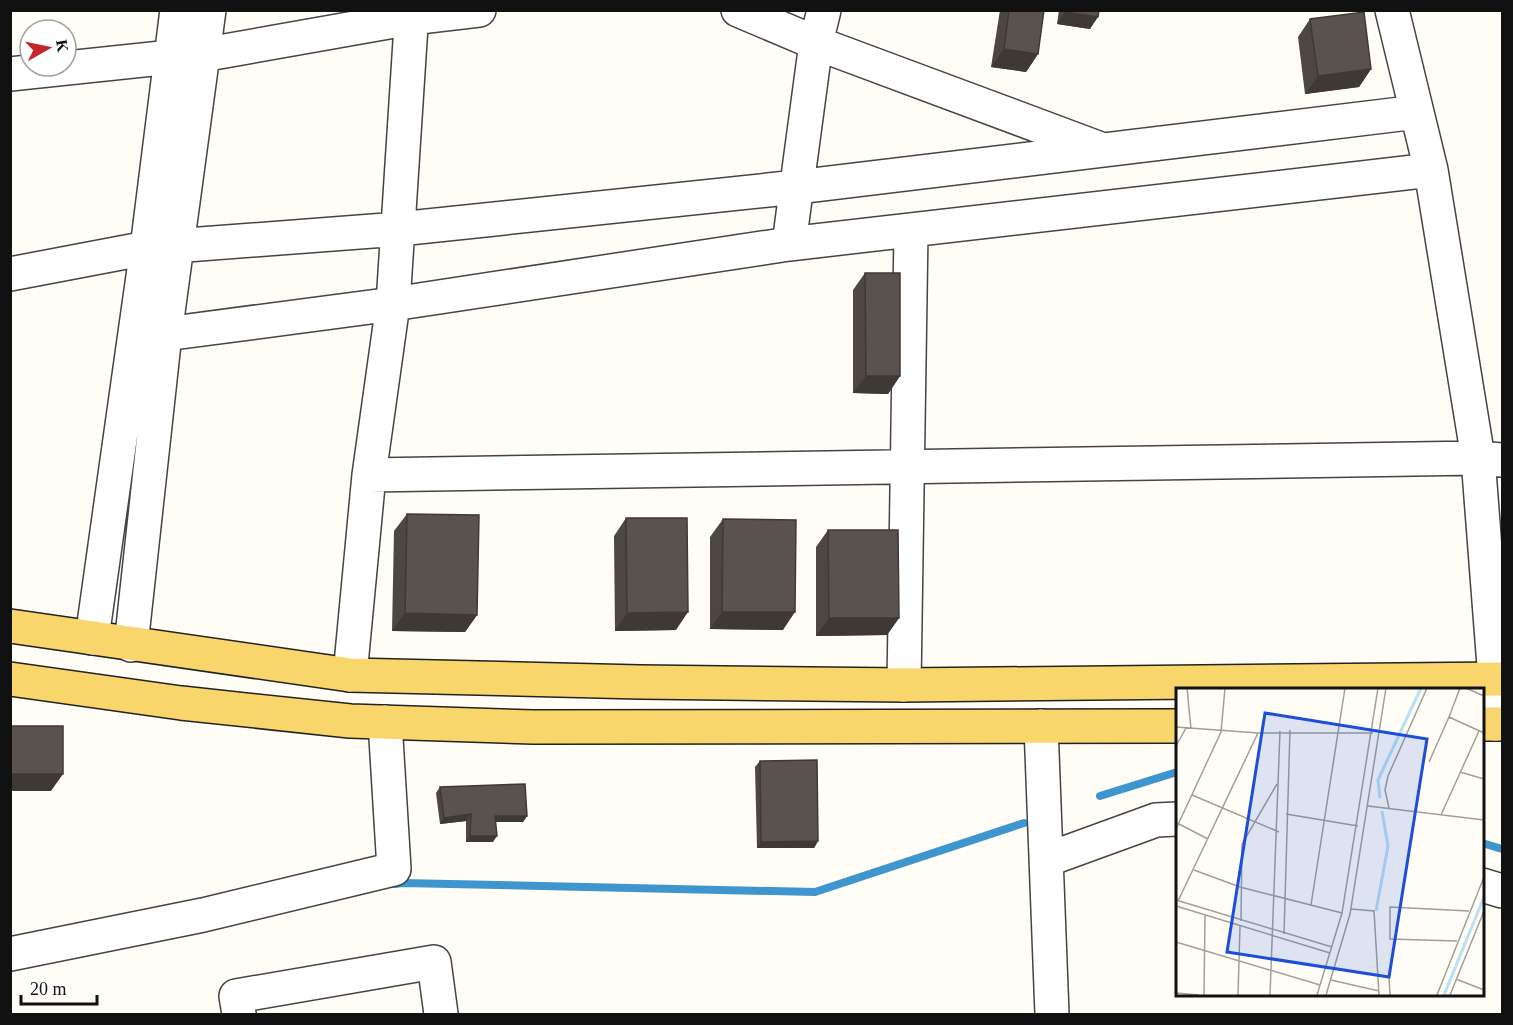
<svg xmlns="http://www.w3.org/2000/svg" width="1513" height="1025" viewBox="0 0 1513 1025" font-family="Georgia,serif">
<rect width="100%" height="100%" fill="#fffdf5"/>
<g fill="none" stroke-linecap="round" stroke-linejoin="round">
<path stroke="#3f96cf" stroke-width="8" d="M 1100,796 L 1177,772
M 1482,843 L 1502,849
M 395,884 L 402,883 L 815,892 L 1024,823"/>
<g stroke="#444" stroke-width="36">
<path id="minor" d="M 738,10 L 816,43 L 1098,148
M 1392,10 L 1431,170 L 1478,458 L 1495,679 L 1495,724
M 202,55 L 411,18 L 479,10
M 10,74 L 171,57
M 789,244 L 816,43 L 824,10
M 10,274 L 147,248 L 399,229 L 797,187 L 1417,112
M 165,334 L 393,304 L 789,244 L 1431,170
M 369,475 L 1478,458 L 1502,460
M 92,638 L 147,248 L 177,10
M 131,645 L 165,334 L 209,10
M 350,675 L 369,475 L 393,304 L 412,10
M 904,685 L 911,231
M 1041,726 L 1052,1014
M 1046,860 L 1156,820 L 1177,819
M 1482,885 L 1502,891
M 10,954 L 203,915 L 394,869 L 385,722
M 239,1014 L 236,996 L 434,962 L 441,1014"/>
</g>
<g stroke="#222" stroke-width="36">
<path id="major" d="M 10,626 L 350,675 L 640,682 L 904,685 L 1502,679
M 10,679 L 181,703 L 350,721 L 533,727 L 1177,726
M 1482,724 L 1502,724"/>
</g>
<use href="#minor" stroke="#fff" stroke-width="33"/>
<use href="#major" stroke="#f9d66b" stroke-width="33"/>
</g>
<path fill="#4d4742" d="M 1000,10 L 1044,10 L 1038,54 L 1026,72 L 991,67 Z
M 1059,10 L 1099,10 L 1090,29 L 1057,24 Z
M 1310,19 L 1371,69 L 1359,87 L 1305,94 L 1298,37 Z
M 865,273 L 900,376 L 888,394 L 853,393 L 853,290 Z
M 407,514 L 477,615 L 465,632 L 392,631 L 394,531 Z
M 626,518 L 676,630 L 615,631 L 614,536 Z
M 723,519 L 783,630 L 710,629 L 710,537 Z
M 828,530 L 899,618 L 887,635 L 816,636 L 816,547 Z
M 760,761 L 818,841 L 814,848 L 757,848 L 755,767 Z
M 440,787 L 527,816 L 523,822 L 496,822 L 493,842 L 466,842 L 466,821 L 440,824 L 436,793 Z"/>
<path fill="#3f3936" d="M 1065,12 L 1098,17 L 1090,29 L 1057,24 Z
M 1004,49 L 1038,54 L 1026,72 L 991,67 Z
M 1371,69 L 1359,87 L 1305,94 L 1318,76 Z
M 866,376 L 900,376 L 888,394 L 853,393 Z
M 688,612 L 676,630 L 615,631 L 627,613 Z
M 722,612 L 795,612 L 783,630 L 710,629 Z
M 405,613 L 477,615 L 465,632 L 392,631 Z
M 829,618 L 899,618 L 887,635 L 816,636 Z
M 10,774 L 63,774 L 51,791 L 10,791 Z
M 471,814 L 466,821 L 440,824 L 444,818 Z
M 495,816 L 527,816 L 523,822 L 491,822 Z
M 470,836 L 497,836 L 493,842 L 466,842 Z
M 818,841 L 814,848 L 757,848 L 761,842 Z"/>
<path fill="#5a524d" stroke="#3f3936" stroke-width="1.5" d="M 1009,10 L 1044,10 L 1038,54 L 1004,49 Z
M 1066,10 L 1099,10 L 1098,17 L 1065,12 Z
M 1364,12 L 1371,69 L 1318,76 L 1310,19 Z
M 865,273 L 900,273 L 900,376 L 866,376 Z
M 407,514 L 479,515 L 477,615 L 405,613 Z
M 626,518 L 687,518 L 688,612 L 627,613 Z
M 723,519 L 796,520 L 795,612 L 722,612 Z
M 828,530 L 898,530 L 899,618 L 829,618 Z
M 10,726 L 63,726 L 63,774 L 10,774 Z
M 817,760 L 818,841 L 761,842 L 760,761 Z
M 525,784 L 527,816 L 495,816 L 497,836 L 470,836 L 471,814 L 444,818 L 440,787 Z"/>
<g transform="translate(1176 688)">
<rect width="308" height="308" fill="#fffdf5"/>
<path fill="none" stroke="#b9e0f7" stroke-width="3" d="M 204,110 L 202,92 L 245,0M 200,223 L 212,158 L 206,123M 268,307 L 308,209"/>
<path fill="none" stroke="#a09f9a" stroke-width="1.5" d="M 11,0 L 15,41M 284,0 L 273,29 L 308,45M 290,0 L 308,8M 0,39 L 82,45 L 197,45M 0,58 L 10,40M 253,74 L 273,29M 284,84 L 308,91M 16,107 L 103,144M 192,118 L 308,132M 213,120 L 209,102 L 212,88 L 251,0M 110,126 L 182,138M 265,127 L 303,43M 1,135 L 32,151M 0,141 L 45,44 L 49,0M 18,182 L 64,199 L 166,225M 0,212 L 156,259M 2,213 L 82,45M 135,217 L 169,0M 0,218 L 154,265M 175,221 L 198,223 L 203,307M 65,233 L 66,156 L 101,96M 108,246 L 114,42M 281,253 L 214,251 L 214,219 L 293,223M 0,254 L 144,297M 213,289 L 214,307M 280,291 L 308,302M 155,292 L 203,303M 0,305 L 23,307M 28,307 L 29,227M 62,307 L 64,238M 94,307 L 104,43M 141,307 L 166,225 L 202,0M 150,307 L 174,226 L 210,0M 261,307 L 308,189M 274,307 L 308,223"/>
<path fill="#1d4ed8" fill-opacity="0.15" stroke="#1d4ed8" stroke-width="3" d="M 89,25 L 251,51 L 213,289 L 51,264 Z"/>
<rect width="308" height="308" fill="none" stroke="#111" stroke-width="3"/>
</g>
<rect width="1513" height="1025" fill="none" stroke="#111111" stroke-width="24"/>
<g transform="translate(48 48) rotate(81)"><circle r="28" fill="#ffffff" stroke="#a0a0a0" stroke-width="1.5"/>
<path d="M0-4.5L10 22L0 15L-10 22Z" fill="#c4262e"/>
<text y="-9" font-size="16" font-weight="bold" text-anchor="middle" fill="#111111">K</text>
</g>
<path d="M21 995v9h76v-9" fill="none" stroke="#111111" stroke-width="3"/>
<text x="30" y="995" font-size="18" fill="#111111" stroke="#ffffff" stroke-width="4.5" paint-order="stroke">20 m</text>
</svg>
